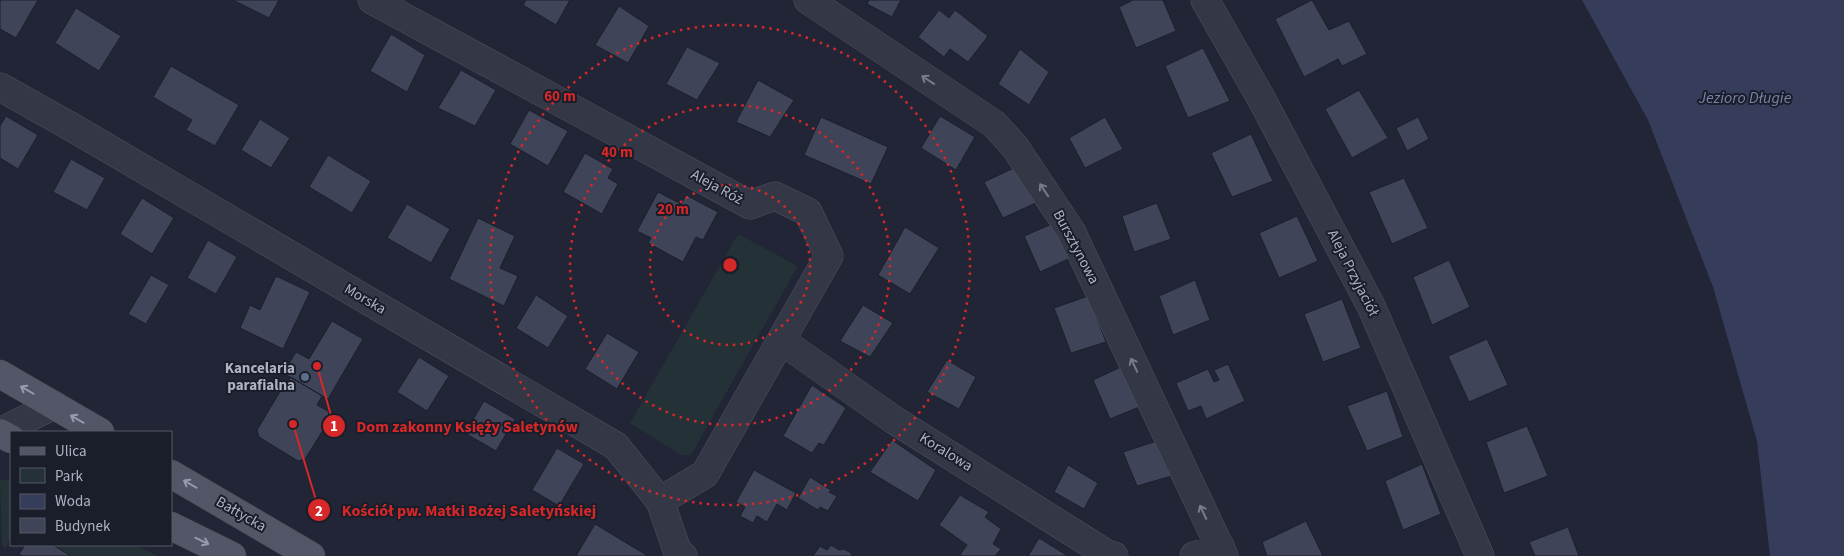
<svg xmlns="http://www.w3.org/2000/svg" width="1844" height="556" viewBox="0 0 1844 556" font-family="'Source Sans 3',sans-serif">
<rect width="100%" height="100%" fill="#212535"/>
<path fill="#243237" d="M 738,234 L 798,266 L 691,455 L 681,455 L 630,423 Z
M 0,480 L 11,480 L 11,537 L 5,549 L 2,545 Z
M 53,545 L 136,545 L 157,556 L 71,556 Z"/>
<path fill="#363d5b" d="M 1582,0 L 1844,0 L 1844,556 L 1770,556 L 1757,441 L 1713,287 L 1648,120 Z"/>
<path fill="#3f4458" stroke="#1c1f2c" d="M 0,0 L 38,0 L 16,38 L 0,29 Z
M 233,0 L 279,0 L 269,18 Z
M 526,0 L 570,0 L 556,25 L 523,5 Z
M 869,0 L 901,0 L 892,17 L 867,4 Z
M 1133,0 L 1163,0 L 1176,31 L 1136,48 L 1119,7 Z
M 1312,0 L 1329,30 L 1349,21 L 1367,54 L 1342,66 L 1338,59 L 1304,77 L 1275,19 Z
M 619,6 L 649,26 L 628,63 L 595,45 Z
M 76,8 L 121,36 L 99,71 L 55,43 Z
M 939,10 L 949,18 L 955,10 L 988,36 L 968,62 L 950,49 L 944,57 L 918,37 Z
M 391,34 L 425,55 L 407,92 L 370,71 Z
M 687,47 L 720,63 L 697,100 L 666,84 Z
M 1203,48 L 1230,101 L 1188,118 L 1165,66 Z
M 1020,49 L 1049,72 L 1029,105 L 998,84 Z
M 171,66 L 239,105 L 215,146 L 186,130 L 192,120 L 153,97 Z
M 461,70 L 496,90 L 475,126 L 438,108 Z
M 758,80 L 794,100 L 770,137 L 736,122 Z
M 1359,90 L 1388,138 L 1352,158 L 1325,109 Z
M 529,110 L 568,131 L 548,166 L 510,144 Z
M 6,116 L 38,135 L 18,169 L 0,158 L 0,126 Z
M 940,116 L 975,137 L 956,170 L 921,148 Z
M 821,117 L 888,147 L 871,184 L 804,155 Z
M 1105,117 L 1123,149 L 1085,168 L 1069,138 Z
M 1418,117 L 1429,139 L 1407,151 L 1396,128 Z
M 260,119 L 290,138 L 271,168 L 241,150 Z
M 1251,134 L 1273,181 L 1232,197 L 1211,153 Z
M 585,153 L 613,169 L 608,178 L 618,184 L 602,214 L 563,192 Z
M 328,155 L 371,181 L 352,213 L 309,187 Z
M 71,159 L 105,178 L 87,210 L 53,192 Z
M 1018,166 L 1038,202 L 1003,218 L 984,182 Z
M 1404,178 L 1428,228 L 1392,244 L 1369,192 Z
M 658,192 L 681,204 L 686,195 L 718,212 L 703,240 L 696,237 L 683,262 L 648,243 L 651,238 L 637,231 Z
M 142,198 L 174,218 L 152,254 L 120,234 Z
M 1157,203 L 1171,239 L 1134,252 L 1122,216 Z
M 407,204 L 450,229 L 431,263 L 387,238 Z
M 1297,216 L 1318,261 L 1279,278 L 1259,233 Z
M 478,218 L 515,236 L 500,268 L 518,276 L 504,306 L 449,279 Z
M 1059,221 L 1075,256 L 1040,272 L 1024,236 Z
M 905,227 L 939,248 L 910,294 L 878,275 Z
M 208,240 L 237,257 L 216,294 L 187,278 Z
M 1449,260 L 1470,307 L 1432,325 L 1413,277 Z
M 151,275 L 169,285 L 146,324 L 128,314 Z
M 276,276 L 310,292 L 283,349 L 240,328 L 250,305 L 260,310 Z
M 1195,280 L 1210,320 L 1173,335 L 1159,296 Z
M 536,295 L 568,316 L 548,348 L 516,328 Z
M 1088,296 L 1106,342 L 1071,353 L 1054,308 Z
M 1342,299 L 1361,348 L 1323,362 L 1304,314 Z
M 863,305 L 893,323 L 870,357 L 840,341 Z
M 332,321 L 363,339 L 328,399 L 283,373 L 296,352 L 309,359 Z
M 607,333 L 639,352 L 617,389 L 585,369 Z
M 1487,339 L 1508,385 L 1469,402 L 1448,356 Z
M 419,357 L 449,376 L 427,411 L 397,392 Z
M 947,360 L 976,377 L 959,409 L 927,392 Z
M 1228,364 L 1245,401 L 1206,419 L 1201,406 L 1188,411 L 1176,383 L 1208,369 L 1214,382 L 1219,380 L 1214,370 Z
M 1125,365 L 1144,405 L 1110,419 L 1093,380 Z
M 291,377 L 322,396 L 317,405 L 328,411 L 330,419 L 305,459 L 298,461 L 259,437 L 257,430 L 281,390 L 286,389 L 284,382 L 288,381 Z
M 812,385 L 846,408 L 824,445 L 819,443 L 812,453 L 783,436 Z
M 1387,391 L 1403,437 L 1367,451 L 1347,406 Z
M 484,401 L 515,419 L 496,451 L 465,433 Z
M 1527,426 L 1548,476 L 1504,493 L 1486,442 Z
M 1163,439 L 1175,475 L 1137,486 L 1123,452 Z
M 892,440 L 936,470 L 918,501 L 870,472 Z
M 557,448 L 584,464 L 559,506 L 532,490 Z
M 1422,464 L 1441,514 L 1403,530 L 1385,481 Z
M 1068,465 L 1098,483 L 1084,509 L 1054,492 Z
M 754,470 L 796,493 L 787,510 L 777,504 L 767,522 L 757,516 L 753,523 L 740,516 L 745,507 L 736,502 Z
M 810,477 L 831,490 L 829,492 L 837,496 L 828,511 L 820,507 L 818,510 L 798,498 Z
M 960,495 L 989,512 L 985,517 L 1001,529 L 993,544 L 1001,549 L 995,556 L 962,556 L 960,555 L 967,545 L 939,525 Z
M 1306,521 L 1323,556 L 1267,556 L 1262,542 Z
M 595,524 L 648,556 L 576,556 Z
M 1568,527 L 1579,556 L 1535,556 L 1529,542 Z
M 1039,538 L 1068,556 L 1028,556 Z
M 25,545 L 53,545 L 71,556 L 23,556 L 19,554 Z
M 831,545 L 839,550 L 844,549 L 851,553 L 852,556 L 813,556 L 820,546 L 827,550 Z"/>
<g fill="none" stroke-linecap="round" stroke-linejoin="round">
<g stroke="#4f5261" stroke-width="29">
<path id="minor" d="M 372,0 L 750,205 L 775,196 L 808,212 L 829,256 L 705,474 L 660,501
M 808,0 L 994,124 L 1015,147 L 1071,231 L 1224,556
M 1205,0 L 1262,100 L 1371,306 L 1480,556
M 0,87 L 75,129 L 616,446 L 660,501 L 678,553 L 683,556
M 782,341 L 894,420 L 1107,554 L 1114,556
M 0,432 L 54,405
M 1194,556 L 1221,548"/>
</g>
<g stroke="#3e414f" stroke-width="29">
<path id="major" d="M 0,374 L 100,432
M 0,433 L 11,439
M 171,474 L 311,556
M 171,526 L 232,556"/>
</g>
<use href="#minor" stroke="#343846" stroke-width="28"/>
<use href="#major" stroke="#525666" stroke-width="28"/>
</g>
<defs><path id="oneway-shaft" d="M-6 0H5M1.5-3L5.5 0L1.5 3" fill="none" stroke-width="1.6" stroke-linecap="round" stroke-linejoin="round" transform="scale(1.25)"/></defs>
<g stroke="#787b8b">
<use href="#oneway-shaft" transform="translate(928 80) rotate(-146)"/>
<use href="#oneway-shaft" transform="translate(1044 190) rotate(-124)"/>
<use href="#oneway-shaft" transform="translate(1134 365) rotate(-115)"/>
<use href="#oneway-shaft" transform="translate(1203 512) rotate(-115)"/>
</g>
<g stroke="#989bac">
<use href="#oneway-shaft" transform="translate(27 390) rotate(-150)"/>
<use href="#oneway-shaft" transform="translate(77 419) rotate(-150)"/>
<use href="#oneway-shaft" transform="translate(190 484) rotate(-150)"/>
<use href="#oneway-shaft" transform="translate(202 541) rotate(26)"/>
</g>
<g fill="none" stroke="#d62828" stroke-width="2.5" stroke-dasharray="2.5 5">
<circle cx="730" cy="265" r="80"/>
<circle cx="730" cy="265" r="160"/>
<circle cx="730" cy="265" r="240"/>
</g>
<circle fill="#5c6f8a" stroke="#1a1d2a" stroke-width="2" cx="305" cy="377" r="5"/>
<g text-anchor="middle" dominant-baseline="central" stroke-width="4" stroke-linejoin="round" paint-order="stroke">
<g font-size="15" fill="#afb2c3" stroke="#1a1d2a">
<text transform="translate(717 187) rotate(29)">Aleja Róż</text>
<text transform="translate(1076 247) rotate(62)">Bursztynowa</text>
<text transform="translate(1353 273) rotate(63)">Aleja Przyjaciół</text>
<text transform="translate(365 299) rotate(30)">Morska</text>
<text transform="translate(946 452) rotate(32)">Koralowa</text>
<text transform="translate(241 514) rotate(30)">Bałtycka</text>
</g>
<g font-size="15" font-weight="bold" fill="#afb2c3" stroke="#1a1d2a" text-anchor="end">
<text x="295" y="368">Kancelaria<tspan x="295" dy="17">parafialna</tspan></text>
</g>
<g font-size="16" font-style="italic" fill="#7983aa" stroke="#1a1d2a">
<text x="1745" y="98">Jezioro Długie</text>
</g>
</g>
<circle cx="730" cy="265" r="8" fill="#d62828" stroke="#1a1d2a" stroke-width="2.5"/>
<g font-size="15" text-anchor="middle" font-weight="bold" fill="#d62828" stroke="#1a1d2a" stroke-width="4" stroke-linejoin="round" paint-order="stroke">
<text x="560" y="101">60 m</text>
<text x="617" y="157">40 m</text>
<text x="673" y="214">20 m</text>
</g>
<path fill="none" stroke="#d62828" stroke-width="2" d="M317 366L334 426M293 424L319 510"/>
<g fill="#d62828" stroke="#1a1d2a" stroke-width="2">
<circle cx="317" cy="366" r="5"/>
<circle cx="293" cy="424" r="5"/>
<circle cx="334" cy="426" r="12"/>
<circle cx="319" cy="510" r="12"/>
</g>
<g font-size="15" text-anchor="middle" font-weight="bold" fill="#fff">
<text x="334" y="431">1</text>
<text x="319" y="516">2</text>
</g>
<g font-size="16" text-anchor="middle" font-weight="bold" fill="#d62828" stroke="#1a1d2a" stroke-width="4" stroke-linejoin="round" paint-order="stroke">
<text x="467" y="432">Dom zakonny Księży Saletynów</text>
<text x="469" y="516">Kościół pw. Matki Bożej Saletyńskiej</text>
</g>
<rect x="10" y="431" width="162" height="115" fill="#1a1d2a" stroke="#565967"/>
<rect x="20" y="447" width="25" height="8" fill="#525666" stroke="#565967"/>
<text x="55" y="456" font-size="15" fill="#afb2c3">Ulica</text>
<rect x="20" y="468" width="25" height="15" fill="#243237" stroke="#565967"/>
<text x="55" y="481" font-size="15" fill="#afb2c3">Park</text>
<rect x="20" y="494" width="25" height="15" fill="#363d5b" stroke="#565967"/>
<text x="55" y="506" font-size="15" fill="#afb2c3">Woda</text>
<rect x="20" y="518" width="25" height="15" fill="#3f4458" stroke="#565967"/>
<text x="55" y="531" font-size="15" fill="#afb2c3">Budynek</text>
</svg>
